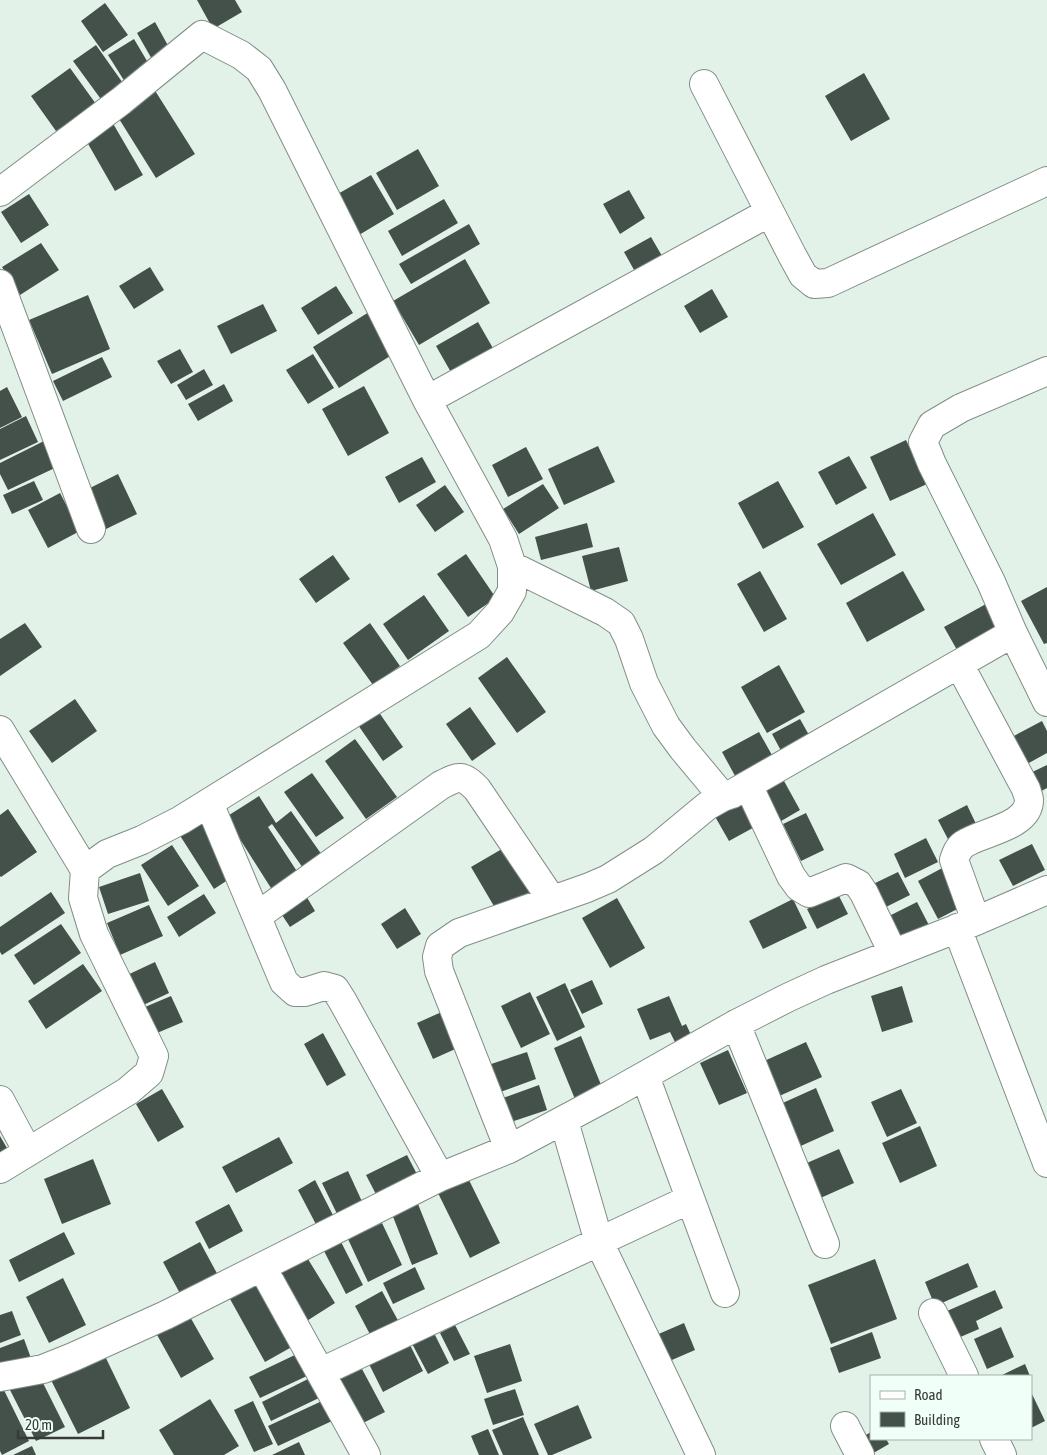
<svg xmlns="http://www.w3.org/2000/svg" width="1047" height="1455" viewBox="0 0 1047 1455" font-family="'Asap Condensed',sans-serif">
<rect width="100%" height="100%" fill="#e3f2e9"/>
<path fill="#44504a" d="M 197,0 L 235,0 L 242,12 L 213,29 Z
M 105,3 L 128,35 L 103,52 L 81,21 Z
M 155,22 L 171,51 L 153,61 L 137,33 Z
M 134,39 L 150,66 L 125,82 L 108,55 Z
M 96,45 L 125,86 L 103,102 L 73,61 Z
M 70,68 L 96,104 L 56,131 L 31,96 Z
M 864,73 L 890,119 L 851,141 L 825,96 Z
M 154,89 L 195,154 L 156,178 L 116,114 Z
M 111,120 L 143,175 L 115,191 L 83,135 Z
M 418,149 L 439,186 L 397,210 L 376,173 Z
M 371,175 L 394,214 L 359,235 L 336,195 Z
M 629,190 L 645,218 L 620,234 L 603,204 Z
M 29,194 L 49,225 L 21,243 L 1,212 Z
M 444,199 L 458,223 L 402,256 L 388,231 Z
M 469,224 L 480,244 L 411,284 L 399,264 Z
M 651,237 L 665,261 L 638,277 L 624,252 Z
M 41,243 L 59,270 L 20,295 L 2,267 Z
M 465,259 L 490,303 L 419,345 L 393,301 Z
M 150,267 L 164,290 L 134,309 L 119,286 Z
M 336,286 L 353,313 L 318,335 L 301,308 Z
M 712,289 L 728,317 L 700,333 L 684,306 Z
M 88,295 L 110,349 L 52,374 L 29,320 Z
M 263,304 L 277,331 L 231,354 L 217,326 Z
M 369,312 L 395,353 L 339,388 L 313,347 Z
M 478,322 L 498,357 L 456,381 L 436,346 Z
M 180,349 L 193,372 L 171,384 L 157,361 Z
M 313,354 L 334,388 L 308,404 L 286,370 Z
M 102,357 L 112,377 L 63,401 L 53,381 Z
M 204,369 L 213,385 L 186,400 L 177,385 Z
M 224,384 L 233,401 L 198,421 L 188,404 Z
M 364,386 L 389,433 L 348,456 L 322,409 Z
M 7,387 L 22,417 L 0,428 L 0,391 Z
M 26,416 L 38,442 L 0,460 L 0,429 Z
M 906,440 L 927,484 L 890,501 L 870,457 Z
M 44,441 L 57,467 L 8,490 L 0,474 L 0,463 Z
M 598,446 L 615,482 L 564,505 L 548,469 Z
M 526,447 L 543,479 L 508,497 L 492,465 Z
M 849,456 L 867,488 L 836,505 L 818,472 Z
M 422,457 L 436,482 L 399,503 L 385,477 Z
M 118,474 L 137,514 L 106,529 L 88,489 Z
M 34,481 L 43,500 L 12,514 L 3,495 Z
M 778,481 L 804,527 L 763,549 L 738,503 Z
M 543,484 L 559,508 L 519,534 L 503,509 Z
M 445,485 L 464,512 L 435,532 L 416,505 Z
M 60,493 L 80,531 L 48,548 L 28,510 Z
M 873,513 L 896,555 L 841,585 L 817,544 Z
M 587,523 L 593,547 L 541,560 L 535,537 Z
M 619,547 L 628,581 L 591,591 L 582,556 Z
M 466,554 L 496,598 L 468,617 L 437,574 Z
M 333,555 L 350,579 L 316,603 L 299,579 Z
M 760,571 L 787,619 L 764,632 L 737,584 Z
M 903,571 L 925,610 L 867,642 L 846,603 Z
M 1047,587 L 1047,643 L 1044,644 L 1021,601 Z
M 424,595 L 449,631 L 408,660 L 383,624 Z
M 986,604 L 1003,634 L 961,657 L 944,627 Z
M 25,623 L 42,647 L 0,676 L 0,639 Z
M 370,623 L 400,666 L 373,685 L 343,643 Z
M 507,657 L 546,712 L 517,733 L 478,678 Z
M 779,665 L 805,712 L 767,733 L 741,687 Z
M 75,699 L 97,731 L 52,763 L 29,731 Z
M 470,707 L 496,744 L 472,761 L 446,724 Z
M 378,711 L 403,747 L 383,761 L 358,725 Z
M 800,719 L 814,744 L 786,760 L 772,734 Z
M 1042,721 L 1047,731 L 1047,753 L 1027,764 L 1012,737 Z
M 759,732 L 777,764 L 740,785 L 722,752 Z
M 355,739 L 397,797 L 366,819 L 325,761 Z
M 1047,765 L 1047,788 L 1036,794 L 1026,775 Z
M 312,773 L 344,818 L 316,837 L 284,792 Z
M 784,781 L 800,810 L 776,824 L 760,794 Z
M 744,795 L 760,824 L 729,841 L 713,813 Z
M 259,796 L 276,823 L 291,811 L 329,865 L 310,878 L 272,824 L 268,827 L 302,879 L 276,896 L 226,817 Z
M 967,805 L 978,828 L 950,843 L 938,820 Z
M 8,809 L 37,852 L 1,877 L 0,876 L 0,815 Z
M 806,813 L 824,850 L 801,861 L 783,824 Z
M 200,821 L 234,876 L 214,889 L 179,834 Z
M 926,838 L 938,862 L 905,878 L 894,854 Z
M 1032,844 L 1045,870 L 1013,886 L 999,860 Z
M 172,845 L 199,886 L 168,906 L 141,865 Z
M 507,846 L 534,892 L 498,913 L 471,867 Z
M 946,866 L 965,905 L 938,919 L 918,881 Z
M 898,872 L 910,895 L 880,910 L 869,886 Z
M 140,873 L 149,901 L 108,914 L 99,887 Z
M 302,889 L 315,911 L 290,927 L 276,906 Z
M 51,892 L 65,913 L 2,955 L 0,952 L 0,927 Z
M 204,894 L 216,913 L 179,937 L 167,917 Z
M 838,894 L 848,914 L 817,929 L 807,909 Z
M 617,898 L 645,948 L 610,968 L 582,918 Z
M 793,899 L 807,928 L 763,949 L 749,921 Z
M 917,902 L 933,933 L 904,947 L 889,916 Z
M 149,905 L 163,936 L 120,955 L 107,923 Z
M 405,908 L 421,934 L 397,949 L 381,924 Z
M 61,924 L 81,953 L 34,985 L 14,955 Z
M 155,962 L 169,993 L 137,1008 L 123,977 Z
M 83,964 L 102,991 L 46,1029 L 28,1001 Z
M 592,980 L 603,1004 L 582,1014 L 570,990 Z
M 565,983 L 585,1027 L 557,1041 L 536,997 Z
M 902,986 L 913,1022 L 882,1032 L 871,996 Z
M 530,992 L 550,1034 L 521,1048 L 501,1006 Z
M 171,996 L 183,1022 L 150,1036 L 138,1010 Z
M 669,996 L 682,1026 L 686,1024 L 692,1037 L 676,1044 L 670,1032 L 650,1040 L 637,1009 Z
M 446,1010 L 462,1046 L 433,1059 L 417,1023 Z
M 323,1033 L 346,1075 L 327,1086 L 304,1044 Z
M 581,1036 L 604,1092 L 577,1104 L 554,1048 Z
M 806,1042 L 822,1077 L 777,1097 L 762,1062 Z
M 728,1050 L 747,1093 L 719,1105 L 700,1063 Z
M 527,1052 L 536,1079 L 495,1094 L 485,1066 Z
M 539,1085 L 547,1110 L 511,1122 L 503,1098 Z
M 816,1088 L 834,1131 L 794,1149 L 776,1106 Z
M 162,1089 L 184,1127 L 158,1142 L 136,1104 Z
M 901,1089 L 917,1123 L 887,1137 L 871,1102 Z
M 920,1126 L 937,1166 L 900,1183 L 882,1143 Z
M 0,1136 L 11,1155 L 0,1161 Z
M 279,1137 L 293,1163 L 236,1193 L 222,1167 Z
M 839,1149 L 854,1183 L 816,1200 L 800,1166 Z
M 407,1155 L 421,1182 L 380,1202 L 366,1175 Z
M 93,1159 L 111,1204 L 62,1224 L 44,1179 Z
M 348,1171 L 365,1208 L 340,1220 L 322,1183 Z
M 468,1178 L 500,1243 L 470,1258 L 438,1193 Z
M 315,1180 L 337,1223 L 320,1232 L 298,1190 Z
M 416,1199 L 438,1254 L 412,1265 L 390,1209 Z
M 229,1204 L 243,1231 L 209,1249 L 195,1222 Z
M 382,1223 L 402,1265 L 368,1282 L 348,1239 Z
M 64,1232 L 75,1254 L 19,1282 L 9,1260 Z
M 200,1242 L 220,1279 L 183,1299 L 163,1262 Z
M 341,1242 L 363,1285 L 346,1294 L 324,1251 Z
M 303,1251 L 335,1303 L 302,1324 L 269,1272 Z
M 875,1259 L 897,1319 L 831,1344 L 808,1285 Z
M 968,1263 L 978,1287 L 935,1306 L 925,1282 Z
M 415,1267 L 425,1289 L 393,1304 L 383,1283 Z
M 63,1278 L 86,1325 L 49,1343 L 26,1297 Z
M 262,1281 L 297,1344 L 265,1362 L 230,1299 Z
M 995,1290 L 1003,1308 L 976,1321 L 979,1329 L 958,1338 L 947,1311 Z
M 382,1291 L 401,1326 L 373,1340 L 355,1306 Z
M 12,1311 L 21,1335 L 0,1343 L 0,1315 Z
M 189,1315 L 214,1359 L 181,1378 L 156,1333 Z
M 684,1323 L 695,1350 L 658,1366 L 647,1339 Z
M 430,1325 L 449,1363 L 428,1374 L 408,1336 Z
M 455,1325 L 470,1354 L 454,1361 L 440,1333 Z
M 1001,1327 L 1014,1357 L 987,1369 L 974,1339 Z
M 872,1332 L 881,1358 L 839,1373 L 830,1348 Z
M 24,1339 L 32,1361 L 0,1373 L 0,1348 Z
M 407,1339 L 423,1371 L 383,1392 L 367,1360 Z
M 510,1344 L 522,1381 L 487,1393 L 474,1356 Z
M 299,1353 L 309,1375 L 260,1398 L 249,1377 Z
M 104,1354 L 130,1408 L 78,1434 L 51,1380 Z
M 1025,1364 L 1030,1376 L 1000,1376 Z
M 362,1369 L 385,1412 L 361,1424 L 339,1380 Z
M 39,1375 L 65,1427 L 36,1441 L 10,1390 Z
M 312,1377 L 321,1397 L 271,1421 L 262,1402 Z
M 0,1382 L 29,1441 L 2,1455 L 0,1451 Z
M 515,1389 L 524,1415 L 493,1425 L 484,1399 Z
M 1031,1392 L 1045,1421 L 1031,1428 Z
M 210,1399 L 239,1446 L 224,1455 L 174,1455 L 159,1430 Z
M 253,1401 L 273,1444 L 254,1452 L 234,1410 Z
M 322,1401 L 332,1421 L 278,1446 L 268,1426 Z
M 578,1405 L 592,1438 L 552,1455 L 548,1455 L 534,1424 Z
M 523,1417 L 539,1455 L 503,1455 L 492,1430 Z
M 488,1429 L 499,1455 L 479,1455 L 471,1436 Z
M 871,1432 L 871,1439 L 886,1439 L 889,1444 L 870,1455 L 859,1439 Z
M 299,1442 L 305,1455 L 272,1455 Z
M 32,1446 L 36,1455 L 13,1455 Z"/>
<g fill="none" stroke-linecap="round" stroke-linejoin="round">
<g stroke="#808e86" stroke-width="30">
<path id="street" d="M 704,84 L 792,255 L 803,275 L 814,284 L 828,283 L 1047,181
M 0,192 L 121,101 L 202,35 L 241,55 L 259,69 L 272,90 L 427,400 L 503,539 L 512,566 L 512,591 L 500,612 L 479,635 L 181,820 L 142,840 L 107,854 L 85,870 L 83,898 L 94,934 L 154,1056 L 149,1073 L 128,1091 L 0,1169
M 0,284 L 91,529
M 1047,371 L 961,408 L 932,425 L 923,442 L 932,464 L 991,582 L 1013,633 L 1047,702
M 427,400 L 770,212
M 512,566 L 605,612 L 621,623 L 629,639 L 644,683 L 666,726 L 683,749 L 723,797
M 959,664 L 1026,789 C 1027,793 1029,797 1029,800 C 1029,827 981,832 964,844 C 958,848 956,854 954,860 L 976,921
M 0,730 L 85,870
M 748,785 L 791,876 L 799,887 L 809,893 L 846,878 L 858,884 L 864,893 L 893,953
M 209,803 L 284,982 L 295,992 L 305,992 L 324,986 L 335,989 L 342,1000 L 440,1177
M 257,916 L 441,785 C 459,776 462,774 477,789 L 552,900
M 957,928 L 1047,1163
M 736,1024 L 825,1244
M 645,1076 L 725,1293
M 0,1100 L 28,1152
M 564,1121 L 599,1242 L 701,1455
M 509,1149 L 439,971 L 437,957 L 440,946 L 459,933 L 587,888 L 608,879 L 654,850 L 707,806 L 723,797 L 732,794 L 1013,633
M 262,1267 L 366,1455
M 933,1313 L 964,1376
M 321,1372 L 690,1199
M 0,1377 L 43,1369 L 73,1357 L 166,1315 L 440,1177 L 509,1149 L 612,1094 L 736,1024 L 787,998 L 826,980 L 976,921 L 1047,890
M 845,1426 L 860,1455
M 994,1439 L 1002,1455"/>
</g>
<use href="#street" stroke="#fff" stroke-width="28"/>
</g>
<rect x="870" y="1375" width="162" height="65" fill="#f0fff7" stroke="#a5b1ab"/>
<rect x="880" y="1391" width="25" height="8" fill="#ffffff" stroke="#a5b1ab"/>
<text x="914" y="1400" font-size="15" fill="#353b38">Road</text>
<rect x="880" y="1412" width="25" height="15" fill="#44504a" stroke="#a5b1ab"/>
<text x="914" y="1425" font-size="15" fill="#353b38">Building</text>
<path d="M18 1430v8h85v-8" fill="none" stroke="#353b38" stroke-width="2.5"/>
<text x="25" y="1430" font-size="15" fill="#353b38" stroke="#f0fff7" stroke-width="4" paint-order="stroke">20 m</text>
</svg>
